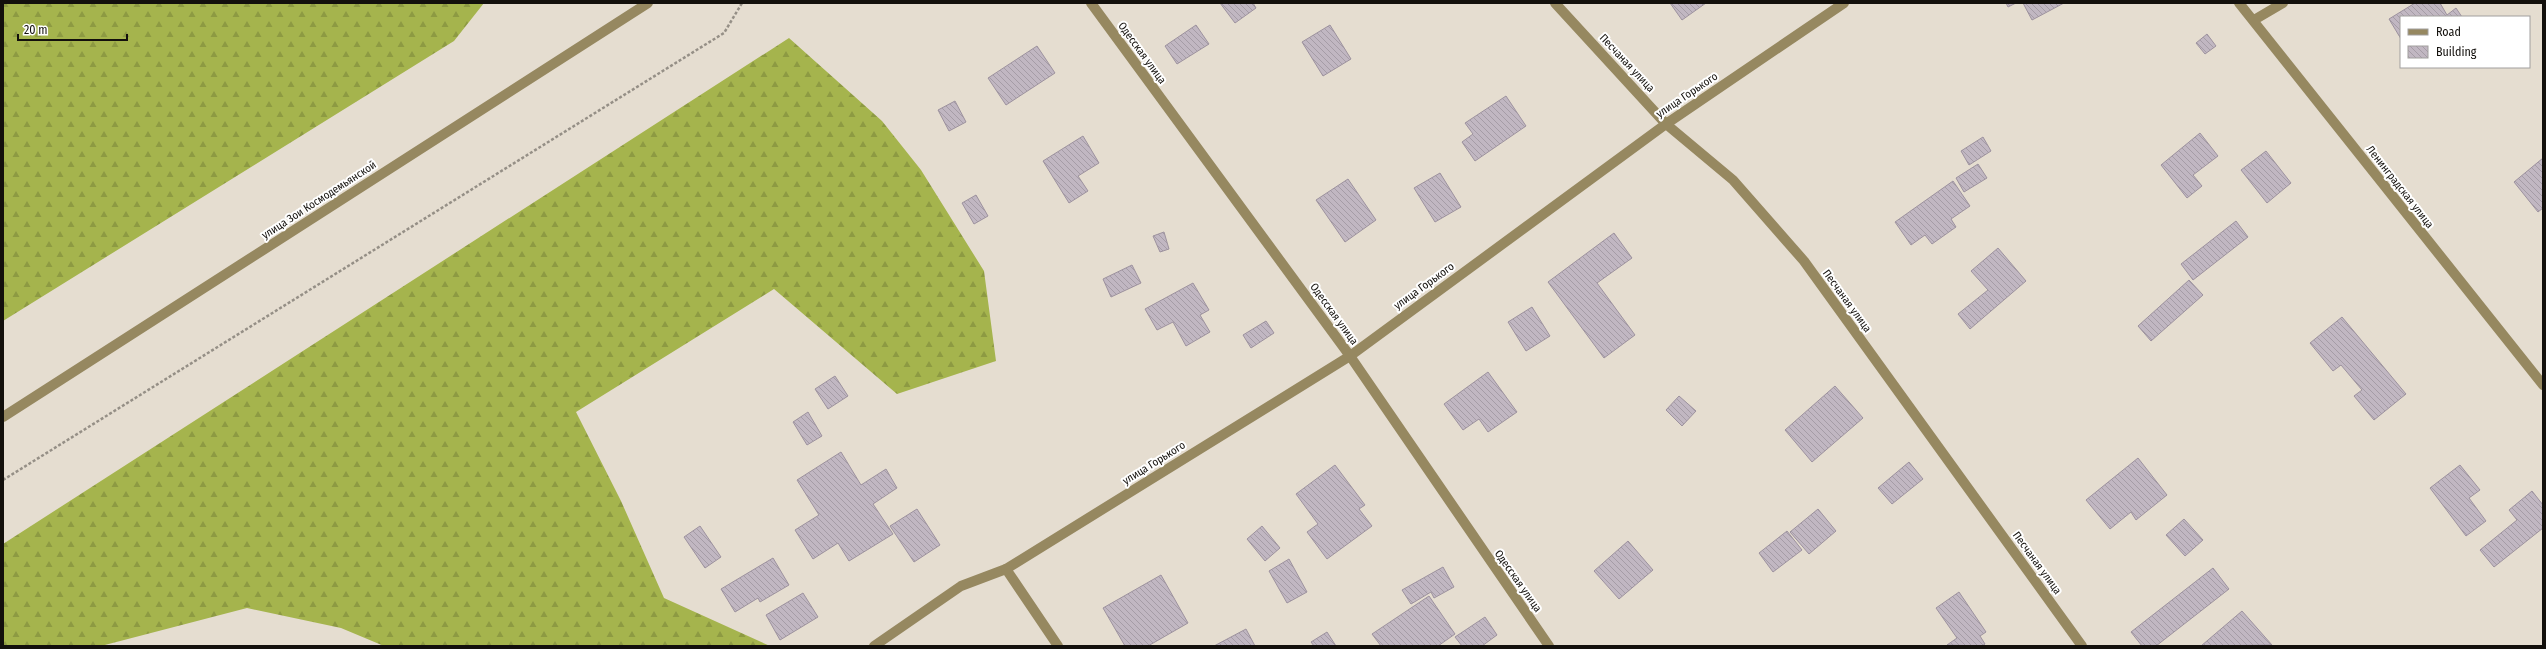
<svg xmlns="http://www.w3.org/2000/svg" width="2546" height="649" viewBox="0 0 2546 649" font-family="'Fira Sans Condensed',sans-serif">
<defs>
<pattern id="forest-firs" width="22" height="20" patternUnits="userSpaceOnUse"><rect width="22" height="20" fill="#a5b44d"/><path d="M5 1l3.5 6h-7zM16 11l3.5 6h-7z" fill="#8d9a42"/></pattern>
<pattern id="building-back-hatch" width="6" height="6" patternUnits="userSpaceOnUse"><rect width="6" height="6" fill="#c1b7c2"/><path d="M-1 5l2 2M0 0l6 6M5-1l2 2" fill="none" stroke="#a59ca6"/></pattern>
</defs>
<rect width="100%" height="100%" fill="#e5ddd0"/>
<path fill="url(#forest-firs)" d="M 3,3 L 484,3 L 454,41 L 3,321 Z
M 789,38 L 882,121 L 921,170 L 984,271 L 996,361 L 897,394 L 774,289 L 576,412 L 621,501 L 664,598 L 770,646 L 384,646 L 341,628 L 247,608 L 101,646 L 3,646 L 3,544 Z"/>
<path fill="url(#building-back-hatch)" stroke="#9d929e" d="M 1220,3 L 1253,3 L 1256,8 L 1235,23 Z
M 1670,3 L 1706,3 L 1682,20 Z
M 2006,3 L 2016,3 L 2008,7 Z
M 2023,3 L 2064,3 L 2032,20 Z
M 2415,3 L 2440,3 L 2447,15 L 2456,8 L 2462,17 L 2401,17 L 2401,39 L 2389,19 Z
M 1196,25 L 1209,44 L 1177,64 L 1165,46 Z
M 1330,25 L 1351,59 L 1323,76 L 1302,42 Z
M 2207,34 L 2216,46 L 2205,54 L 2196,43 Z
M 1037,46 L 1055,73 L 1006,105 L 988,78 Z
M 1506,96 L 1526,126 L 1475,161 L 1462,142 L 1473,134 L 1465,123 Z
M 955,101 L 966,122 L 949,131 L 938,110 Z
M 2200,133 L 2218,156 L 2193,175 L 2202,186 L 2187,198 L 2161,165 Z
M 1083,136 L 1099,163 L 1078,176 L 1088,191 L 1069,203 L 1043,161 Z
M 1983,137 L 1991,151 L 1969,165 L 1961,151 Z
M 2266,151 L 2291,183 L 2267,203 L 2241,170 Z
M 2543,158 L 2543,208 L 2538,212 L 2514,182 Z
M 1978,164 L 1987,178 L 1964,192 L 1956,178 Z
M 1440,173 L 1461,207 L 1435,222 L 1414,188 Z
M 1348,179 L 1376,220 L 1345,242 L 1316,200 Z
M 1953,181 L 1970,206 L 1951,219 L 1956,227 L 1932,244 L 1925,235 L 1911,245 L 1895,222 Z
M 976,195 L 988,216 L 974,224 L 962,203 Z
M 2236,221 L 2248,237 L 2193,280 L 2181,264 Z
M 1164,232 L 1169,249 L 1160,252 L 1153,236 Z
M 1614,233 L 1632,258 L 1597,283 L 1635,335 L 1604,358 L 1548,282 Z
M 1998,248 L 2026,281 L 1970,329 L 1958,314 L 1988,290 L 1971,271 Z
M 1132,265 L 1141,283 L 1111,297 L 1103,279 Z
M 2189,280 L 2203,295 L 2151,341 L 2138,326 Z
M 1193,283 L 1209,310 L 1200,315 L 1210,332 L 1186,346 L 1173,322 L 1157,330 L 1145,309 Z
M 1532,307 L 1550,336 L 1526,351 L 1508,322 Z
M 2342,317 L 2406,394 L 2374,420 L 2354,396 L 2362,390 L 2341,365 L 2333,371 L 2310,343 Z
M 1266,321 L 1274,333 L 1251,348 L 1243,335 Z
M 1488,372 L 1517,412 L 1488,432 L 1479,419 L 1463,430 L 1444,404 Z
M 835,376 L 848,396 L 828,409 L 815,389 Z
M 1835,386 L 1863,418 L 1812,462 L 1785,430 Z
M 1679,396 L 1696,411 L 1682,426 L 1666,410 Z
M 808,412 L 822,436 L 807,445 L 793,422 Z
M 841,452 L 861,485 L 886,469 L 897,488 L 873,504 L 893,534 L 849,561 L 838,543 L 813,559 L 795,530 L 819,515 L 797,480 Z
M 2138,458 L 2167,495 L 2136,520 L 2131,512 L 2110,529 L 2086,500 Z
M 1909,462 L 1923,479 L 1892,504 L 1878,488 Z
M 1335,465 L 1365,505 L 1359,509 L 1372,526 L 1327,559 L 1307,532 L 1318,524 L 1296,494 Z
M 2460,465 L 2480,490 L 2469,498 L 2486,521 L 2466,536 L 2430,488 Z
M 2532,491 L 2543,505 L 2543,528 L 2494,567 L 2480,550 L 2517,520 L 2509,510 Z
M 917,509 L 940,545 L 914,562 L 890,526 Z
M 1818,509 L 1836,531 L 1809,554 L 1790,532 Z
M 2184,519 L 2203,540 L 2185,556 L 2166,535 Z
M 700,526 L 721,557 L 705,568 L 684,537 Z
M 1262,526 L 1280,548 L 1265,561 L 1247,539 Z
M 1787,531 L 1802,550 L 1773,572 L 1759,553 Z
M 1628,541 L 1653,570 L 1619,599 L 1594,571 Z
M 773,558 L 789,585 L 760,602 L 758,598 L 735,612 L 721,589 Z
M 1289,559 L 1307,592 L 1287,603 L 1269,571 Z
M 1443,567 L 1454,587 L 1434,598 L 1431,592 L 1411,604 L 1402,590 Z
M 2213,568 L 2229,589 L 2156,646 L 2142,646 L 2131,632 Z
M 1161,575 L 1188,623 L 1148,646 L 1125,646 L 1103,608 Z
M 1959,592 L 1986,632 L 1980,636 L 1985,644 L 1982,646 L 1947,645 L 1957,638 L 1936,608 Z
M 803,593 L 818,617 L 780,640 L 766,615 Z
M 1429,596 L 1455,634 L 1438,646 L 1381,646 L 1372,634 Z
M 2242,611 L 2272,645 L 2201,646 Z
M 1485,617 L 1497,635 L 1482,646 L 1462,646 L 1455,637 Z
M 1246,629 L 1255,646 L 1214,646 Z
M 1327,632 L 1336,646 L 1314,646 L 1311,642 Z"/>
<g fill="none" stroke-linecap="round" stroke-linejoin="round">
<path stroke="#958f86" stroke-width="2.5" stroke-dasharray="3 2" stroke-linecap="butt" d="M 3,480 L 724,33 L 742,3"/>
<path stroke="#968860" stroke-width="10" d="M 874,646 L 961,586 L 1006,569"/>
<path stroke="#968860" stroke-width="10" d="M 1091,3 L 1350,356 L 1549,646
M 1555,3 L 1666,124 L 1733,180 L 1804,261 L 2082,646
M 2239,3 L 2543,385
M 2254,20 L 2283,3
M 1058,646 L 1006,569 L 1350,356 L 1666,124 L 1844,3"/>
<path stroke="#968860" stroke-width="10" d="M 3,417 L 648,3"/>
</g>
<g text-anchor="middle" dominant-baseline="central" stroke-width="4" stroke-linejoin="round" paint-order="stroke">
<g font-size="11" fill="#13100c" stroke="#fff">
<text transform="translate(1142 53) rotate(54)">Одесская улица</text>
<text transform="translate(1627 63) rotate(47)">Песчаная улица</text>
<text transform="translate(1687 95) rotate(-34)">улица Горького</text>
<text transform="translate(2400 187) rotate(52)">Ленинградская улица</text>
<text transform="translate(319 200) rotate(-33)">улица Зои Космодемьянской</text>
<text transform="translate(1424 286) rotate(-36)">улица Горького</text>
<text transform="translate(1847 301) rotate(54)">Песчаная улица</text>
<text transform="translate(1334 314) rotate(54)">Одесская улица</text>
<text transform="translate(1154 463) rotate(-32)">улица Горького</text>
<text transform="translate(2037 563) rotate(54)">Песчаная улица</text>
<text transform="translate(1518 581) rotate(55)">Одесская улица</text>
</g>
</g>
<rect width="2546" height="649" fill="none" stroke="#13100c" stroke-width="8"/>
<rect x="2400" y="16" width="130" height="52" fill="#ffffff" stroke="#a19f9e"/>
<rect x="2408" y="29" width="20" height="6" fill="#968860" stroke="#a19f9e"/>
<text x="2436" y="36" font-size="12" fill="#13100c">Road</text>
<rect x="2408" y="46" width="20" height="12" fill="url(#building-back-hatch)" stroke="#a19f9e"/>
<text x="2436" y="56" font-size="12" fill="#13100c">Building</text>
<path d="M18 34v6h109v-6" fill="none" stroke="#13100c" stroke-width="2"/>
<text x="24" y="34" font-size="12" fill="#13100c" stroke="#ffffff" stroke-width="3" paint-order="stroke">20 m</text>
</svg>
